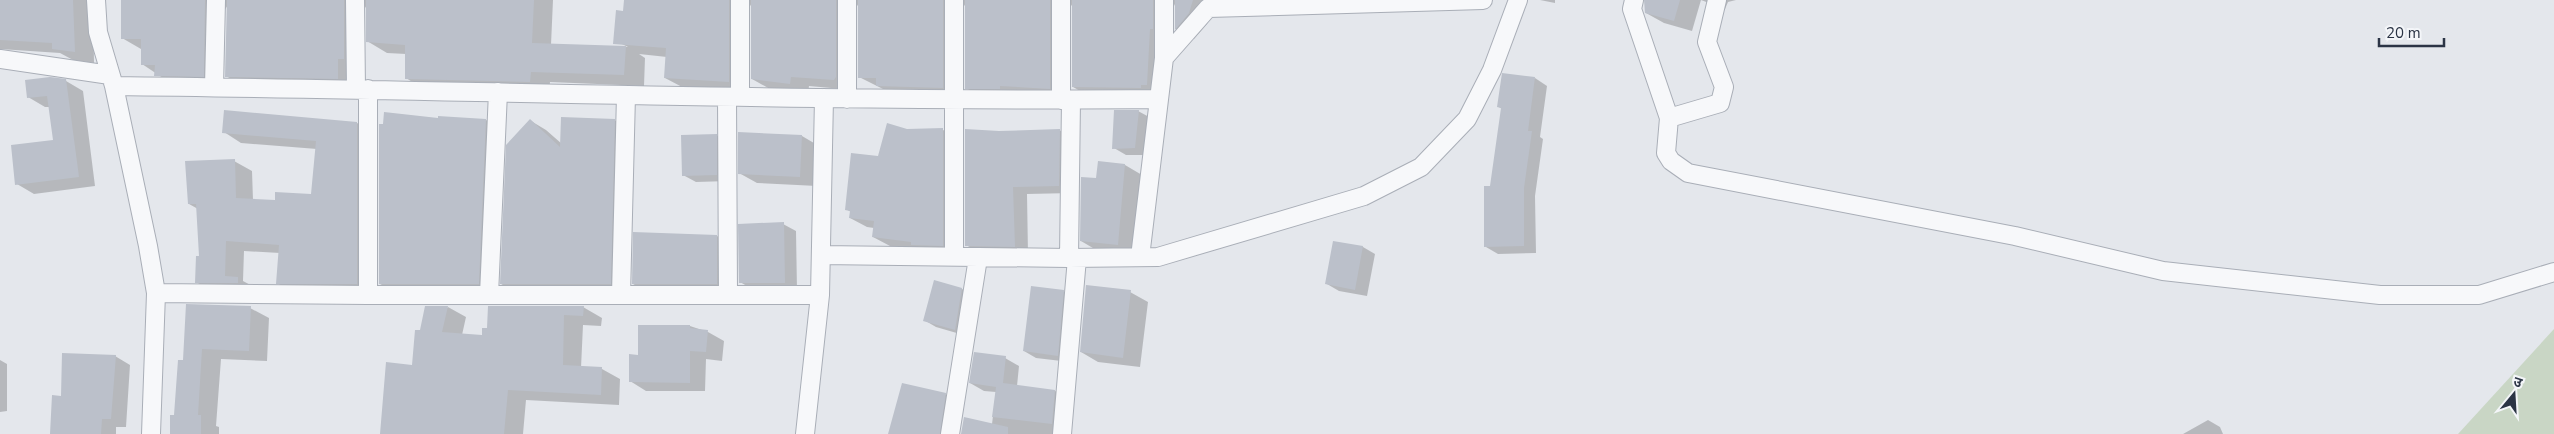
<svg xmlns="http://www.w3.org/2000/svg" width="2554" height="434" viewBox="0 0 2554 434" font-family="'Nunito Sans','Noto Sans Devanagari',sans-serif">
<rect width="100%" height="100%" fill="#e4e7ec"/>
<path fill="#c9d6c5" d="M 2554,329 L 2554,434 L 2458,434 Z"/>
<path fill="#0003" d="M 0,0 L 93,0 L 94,63 L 73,60 L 60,53 L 0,49 Z
M 123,0 L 553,0 L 551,45 L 628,47 L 622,44 L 625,0 L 1279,0 L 1223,8 L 1209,18 L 1207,24 L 1194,39 L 1176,29 L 1175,4 L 1172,10 L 1165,95 L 1091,97 L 1073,87 L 1073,3 L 1068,11 L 1068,99 L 984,98 L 966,88 L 966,3 L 961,11 L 961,98 L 895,95 L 859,77 L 859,3 L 854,11 L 853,90 L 809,86 L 808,94 L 770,89 L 752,79 L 752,3 L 747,11 L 747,92 L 684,88 L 665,78 L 667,57 L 639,54 L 645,58 L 644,86 L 550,82 L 549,93 L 425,90 L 406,78 L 406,54 L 387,53 L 367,41 L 367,5 L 363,11 L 357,89 L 245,87 L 226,76 L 228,5 L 224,11 L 223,87 L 175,86 L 142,64 L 141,49 L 122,38 Z
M 1540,0 L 1555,0 L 1555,3 Z
M 1649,0 L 1736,0 L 1728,2 L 1725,9 L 1701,0 L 1692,31 L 1664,23 L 1646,13 Z
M 1535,78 L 1547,86 L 1540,137 L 1543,139 L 1535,196 L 1536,253 L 1498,254 L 1486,247 L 1502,109 L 1499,107 Z
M 66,81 L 83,91 L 95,186 L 34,194 L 17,184 L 54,141 L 50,107 L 45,107 L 28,97 Z
M 1138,111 L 1151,118 L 1147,155 L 1126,155 L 1114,148 Z
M 439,120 L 486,120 L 504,131 L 497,294 L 399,294 L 380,284 Z
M 614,120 L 630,129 L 626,293 L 517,293 L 501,284 L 531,121 L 546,130 L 562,144 Z
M 357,123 L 375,133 L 375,294 L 295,293 L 277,283 L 280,253 L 244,251 L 243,281 L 256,288 L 214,292 L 196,282 L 200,258 L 198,209 L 189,204 L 234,161 L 252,171 L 253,200 L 276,201 L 312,195 L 317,149 L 241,143 L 224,132 Z
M 907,130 L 943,130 L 960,139 L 960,255 L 890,246 L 873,237 L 874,228 L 867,227 L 850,218 L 851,212 L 846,209 Z
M 1059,130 L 1073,138 L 1073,193 L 1027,194 L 1028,254 L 980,253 L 966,245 L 999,132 Z
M 716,135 L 728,143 L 729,181 L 696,182 L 683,175 Z
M 802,136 L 819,146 L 817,186 L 757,183 L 739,173 Z
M 1125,165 L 1142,175 L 1135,254 L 1098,251 L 1081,241 L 1098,179 Z
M 783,224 L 796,231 L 797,290 L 752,289 L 740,282 Z
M 717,236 L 732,245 L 732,293 L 649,293 L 633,284 Z
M 1334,242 L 1363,247 L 1375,254 L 1367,296 L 1339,291 L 1327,284 Z
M 935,281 L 962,289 L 974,296 L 967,336 L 936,327 L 924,320 Z
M 1063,291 L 1075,298 L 1070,362 L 1036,358 L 1024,351 Z
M 1130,292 L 1148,302 L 1140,367 L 1098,362 L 1081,352 Z
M 448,307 L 466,317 L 462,335 L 483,336 L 583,307 L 602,318 L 601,326 L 583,325 L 581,368 L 602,369 L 620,379 L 619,405 L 526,400 L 523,434 L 381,434 L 414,366 L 421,331 Z
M 250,308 L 269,318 L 267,361 L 221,359 L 216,426 L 219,427 L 219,434 L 172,434 L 184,361 Z
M 690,326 L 708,332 L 724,341 L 722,361 L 706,359 L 705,391 L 646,391 L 630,381 L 639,356 Z
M 115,356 L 130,365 L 126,427 L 116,427 L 116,434 L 52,434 L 62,397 Z
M 1005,358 L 1019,366 L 1017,386 L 1055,391 L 1069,399 L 1066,434 L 961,434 L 992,424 L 996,392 L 984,391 L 970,383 Z
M 0,360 L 7,364 L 7,411 L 0,412 Z
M 945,394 L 959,402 L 954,434 L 890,434 Z
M 2208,420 L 2220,427 L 2223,434 L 2183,434 Z"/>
<path fill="#bbc0ca" d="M 0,0 L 73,0 L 75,52 L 52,49 L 52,43 L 0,40 Z
M 121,0 L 205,0 L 204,77 L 154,76 L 155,65 L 141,65 L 141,39 L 121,39 Z
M 227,0 L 344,0 L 344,59 L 338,59 L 338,79 L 225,77 Z
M 366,0 L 534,0 L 532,43 L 626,46 L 624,75 L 531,72 L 530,82 L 405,79 L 405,45 L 366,42 Z
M 624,0 L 729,0 L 729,82 L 664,78 L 666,48 L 613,44 L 616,10 L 623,11 Z
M 751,0 L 836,0 L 836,77 L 834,80 L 791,77 L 790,84 L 751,79 Z
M 858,0 L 943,0 L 943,88 L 876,86 L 876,78 L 858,78 Z
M 965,0 L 1050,0 L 1050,89 L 1000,86 L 1000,89 L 965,89 Z
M 1072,0 L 1153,0 L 1153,29 L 1150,29 L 1147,85 L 1141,85 L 1141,88 L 1072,87 Z
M 1175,0 L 1193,0 L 1189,13 L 1175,30 Z
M 1644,0 L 1680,0 L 1674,21 L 1645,13 Z
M 1502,73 L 1535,77 L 1528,131 L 1532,131 L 1524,188 L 1524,246 L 1484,247 L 1484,186 L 1490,186 L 1501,108 L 1497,107 Z
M 50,77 L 66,79 L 79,177 L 15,185 L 11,145 L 53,140 L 47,96 L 27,98 L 25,80 Z
M 224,110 L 357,122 L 357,284 L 276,284 L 279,245 L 226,241 L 225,276 L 238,277 L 238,283 L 195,283 L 196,256 L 199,256 L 196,204 L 188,204 L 185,161 L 235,159 L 236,198 L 275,200 L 275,192 L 311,194 L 316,141 L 222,133 Z
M 1114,110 L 1139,110 L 1135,148 L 1112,149 Z
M 384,112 L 438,118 L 438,116 L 486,119 L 479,284 L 379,284 L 379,124 L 383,124 Z
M 561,117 L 615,119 L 611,284 L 500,284 L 506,145 L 530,119 L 560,147 Z
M 887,123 L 907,129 L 943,128 L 943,246 L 911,245 L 911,242 L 872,237 L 874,221 L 849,218 L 850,211 L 845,210 L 851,153 L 878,156 Z
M 965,129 L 999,131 L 1060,129 L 1059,186 L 1013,187 L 1015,247 L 965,246 Z
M 738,132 L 802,135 L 800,177 L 738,174 Z
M 717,134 L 717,175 L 682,176 L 681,135 Z
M 1098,161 L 1125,164 L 1118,245 L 1080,241 L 1081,177 L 1096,178 Z
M 784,222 L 785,283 L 739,283 L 738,224 Z
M 633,232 L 717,235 L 717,284 L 632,284 Z
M 1333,241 L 1363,246 L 1355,290 L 1325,284 Z
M 934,280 L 962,288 L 955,330 L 923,321 Z
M 1086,285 L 1131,290 L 1123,358 L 1080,352 Z
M 1031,286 L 1064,290 L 1058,356 L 1023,351 Z
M 186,304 L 251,306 L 249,351 L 202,349 L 198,415 L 201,415 L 201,434 L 170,434 L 170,415 L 174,415 L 178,360 L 183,360 Z
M 425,306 L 448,306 L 442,332 L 482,335 L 482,328 L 487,328 L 488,306 L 584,306 L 583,316 L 564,315 L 563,365 L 602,367 L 601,395 L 508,390 L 504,434 L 380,434 L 386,362 L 412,365 L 415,330 L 420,330 Z
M 638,325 L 690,325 L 690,328 L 708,330 L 706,352 L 690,351 L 690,383 L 629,382 L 629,354 L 638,355 Z
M 974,352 L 1006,356 L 1003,383 L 1055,390 L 1052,424 L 992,417 L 996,387 L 969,383 Z
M 62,353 L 116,355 L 111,419 L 102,419 L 101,434 L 50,434 L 52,395 L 61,396 Z
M 902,383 L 946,393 L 940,434 L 888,434 Z
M 964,417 L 1008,427 L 1008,434 L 961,434 Z"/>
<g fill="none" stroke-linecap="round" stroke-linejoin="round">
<g stroke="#a9aeb7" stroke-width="20">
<path id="minor" d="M 96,0 L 98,32 L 114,86 L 148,246 L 156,293 L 151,434
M 355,0 L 356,89
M 740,0 L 740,97
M 847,0 L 847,99
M 954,0 L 954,257
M 1634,0 L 1632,9 L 1669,118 L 1666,153 L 1671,161 L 1688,173 L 2015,236 L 2163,271 L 2380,295 L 2479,295 L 2554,272
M 1164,58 L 1208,8 L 1483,0
M 0,59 L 110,75
M 114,86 C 462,90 810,102 1159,99
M 214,87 L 216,0
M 727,97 L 728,295
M 1061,100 L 1061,0
M 1669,118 L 1720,103 L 1724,87 L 1707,42 L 1717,0
M 821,255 L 1069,258 L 1071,100
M 1140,257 L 1164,58 L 1164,0
M 1069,258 L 1158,257 L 1364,196 L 1421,167 L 1467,119 L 1492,70 L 1518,0
M 156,293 L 368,295 L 368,89
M 368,295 L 820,295 L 824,98
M 489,295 L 498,92
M 621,295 L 626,95
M 805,434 L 820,295
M 950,434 L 978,258
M 1062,434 L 1077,258"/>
</g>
<use href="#minor" stroke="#f7f8fa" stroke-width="18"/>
</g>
<g transform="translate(2514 394) rotate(18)" stroke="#f4f6f9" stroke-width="4" paint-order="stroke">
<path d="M0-4L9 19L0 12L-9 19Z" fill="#2b3445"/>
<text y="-8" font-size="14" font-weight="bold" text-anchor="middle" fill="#2b3445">उ</text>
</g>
<path d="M2379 38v8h65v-8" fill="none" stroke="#2b3445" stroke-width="2.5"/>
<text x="2386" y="38" font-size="15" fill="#2b3445" stroke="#f4f6f9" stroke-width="4" paint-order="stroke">20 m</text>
</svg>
